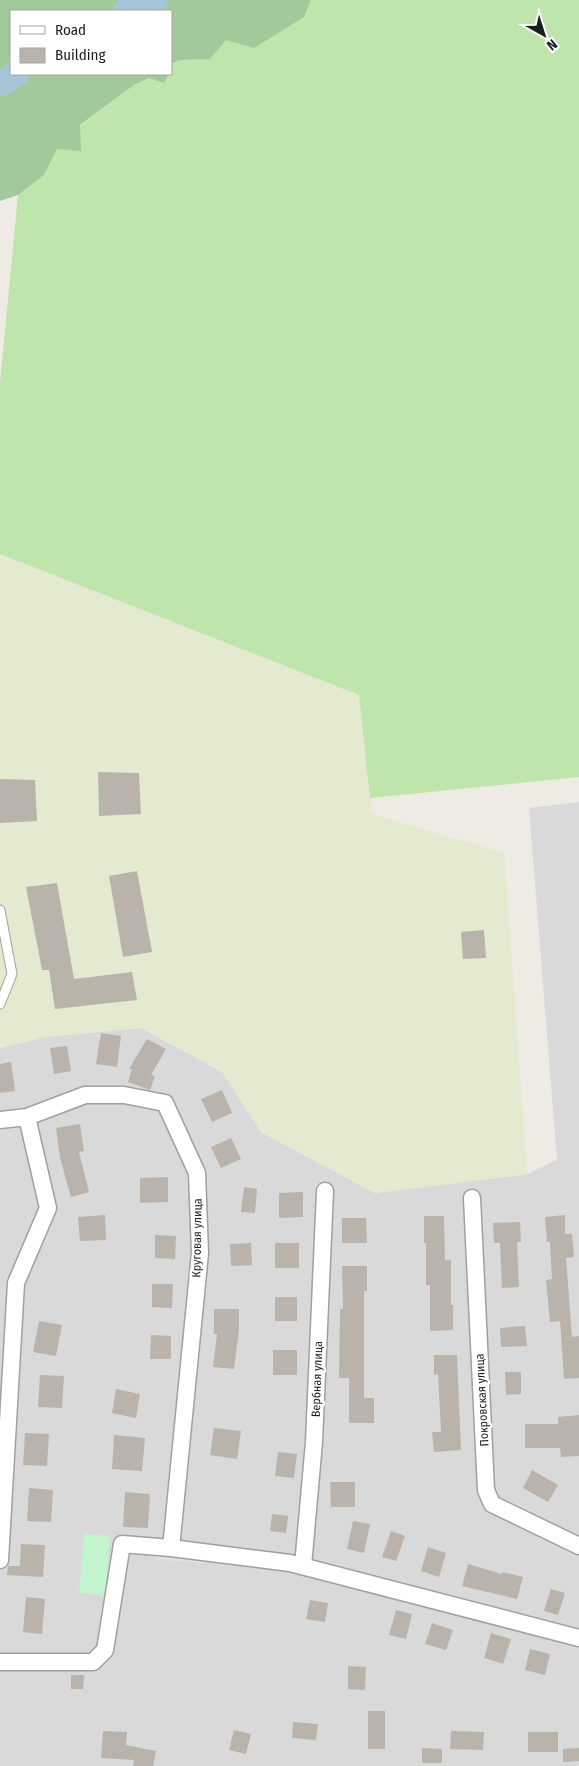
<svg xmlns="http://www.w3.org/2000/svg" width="579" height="1766" viewBox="0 0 579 1766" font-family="'Fira Sans Condensed',sans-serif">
<rect width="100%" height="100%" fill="#edebe3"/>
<path fill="#dad9d9" d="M 579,802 L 579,1766 L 0,1766 L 0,1048 L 45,1037 L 141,1028 L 223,1072 L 261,1132 L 375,1193 L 527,1174 L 557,1160 L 529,808 Z"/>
<path fill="#e4eacf" d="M 0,554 L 359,695 L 372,814 L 504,853 L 527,1174 L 375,1193 L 261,1132 L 222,1072 L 141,1028 L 45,1037 L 0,1048 Z"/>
<path fill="#bfe4ac" d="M 311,0 L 579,0 L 579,777 L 370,798 L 359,695 L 0,554 L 0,383 L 18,195 L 44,175 L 57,149 L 80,126 L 134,85 L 149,78 L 168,76 L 169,74 L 171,74 L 171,64 L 180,60 L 210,59 L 226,40 L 304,17 Z"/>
<path fill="#a1c99a" d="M 0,0 L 311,0 L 304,17 L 254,48 L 226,40 L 210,59 L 180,60 L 171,64 L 171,11 L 11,11 L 11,74 L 169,74 L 164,83 L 149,78 L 134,85 L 80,125 L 81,151 L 57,149 L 44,175 L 18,195 L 0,201 Z"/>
<path fill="#c2f4ce" d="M 84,1534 L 110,1536 L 105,1595 L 79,1593 Z"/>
<path fill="#e0e0e0" d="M 156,1553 L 233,1564 L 155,1560 Z"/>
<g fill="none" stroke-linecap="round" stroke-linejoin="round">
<path stroke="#a6c5d7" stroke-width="26" d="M 126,11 L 155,0
M 0,84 L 16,74"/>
</g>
<path fill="#b9b3ac" d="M 98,772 L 139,773 L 141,814 L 99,816 Z
M 0,779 L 35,780 L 37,821 L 0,823 Z
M 137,871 L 152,952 L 123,957 L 109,876 Z
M 57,883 L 74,979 L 132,972 L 137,1000 L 55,1009 L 49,970 L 42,970 L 26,887 Z
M 484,930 L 486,958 L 463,959 L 461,932 Z
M 101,1033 L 121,1036 L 117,1067 L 96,1064 Z
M 147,1039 L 166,1049 L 151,1075 L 155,1076 L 150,1090 L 128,1082 L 132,1069 L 129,1069 Z
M 67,1046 L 71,1071 L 54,1074 L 50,1048 Z
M 11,1062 L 15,1091 L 0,1093 L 0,1064 Z
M 222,1090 L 232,1113 L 212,1122 L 201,1099 Z
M 80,1124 L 84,1151 L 79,1152 L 89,1192 L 71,1197 L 60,1158 L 56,1128 Z
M 231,1138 L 241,1159 L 221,1168 L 211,1147 Z
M 168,1177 L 168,1202 L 140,1203 L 140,1178 Z
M 244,1187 L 257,1189 L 255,1213 L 241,1212 Z
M 303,1192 L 303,1217 L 279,1218 L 279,1193 Z
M 105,1215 L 106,1240 L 80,1241 L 78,1217 Z
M 565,1215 L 565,1234 L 572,1234 L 574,1257 L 566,1258 L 572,1337 L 579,1336 L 579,1378 L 564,1379 L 560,1321 L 550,1322 L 546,1280 L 552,1279 L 550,1242 L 547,1242 L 545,1217 Z
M 424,1216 L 444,1216 L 445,1260 L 451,1260 L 451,1305 L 453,1305 L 453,1330 L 430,1331 L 430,1285 L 426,1285 L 426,1243 L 424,1243 Z
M 342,1218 L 366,1218 L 367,1243 L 342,1243 Z
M 520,1222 L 521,1242 L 517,1242 L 519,1287 L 502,1288 L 500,1243 L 494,1243 L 493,1223 Z
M 155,1235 L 176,1236 L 175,1259 L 155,1258 Z
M 251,1243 L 252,1265 L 231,1266 L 230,1244 Z
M 275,1243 L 299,1243 L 299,1268 L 275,1268 Z
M 342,1266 L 367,1266 L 367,1291 L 364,1291 L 364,1398 L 374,1398 L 374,1423 L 349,1423 L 349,1378 L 339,1378 L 340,1309 L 343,1309 Z
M 152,1284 L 173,1284 L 172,1308 L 152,1307 Z
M 275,1297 L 297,1297 L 297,1321 L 275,1321 Z
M 214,1309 L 239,1309 L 239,1330 L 234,1369 L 213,1367 L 217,1334 L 214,1334 Z
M 39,1321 L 62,1325 L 56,1356 L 33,1352 Z
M 525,1326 L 527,1346 L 501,1347 L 500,1328 Z
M 151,1335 L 171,1336 L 171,1359 L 150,1359 Z
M 273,1350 L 297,1350 L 297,1375 L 273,1375 Z
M 434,1355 L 457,1355 L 461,1450 L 434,1452 L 432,1432 L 441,1432 L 438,1374 L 434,1375 Z
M 505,1372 L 521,1372 L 521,1394 L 506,1395 Z
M 40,1375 L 64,1376 L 62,1408 L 38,1407 Z
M 116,1389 L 140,1394 L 136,1418 L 112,1413 Z
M 579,1415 L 579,1456 L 561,1457 L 560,1448 L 525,1448 L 525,1424 L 558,1424 L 558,1417 Z
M 214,1428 L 241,1431 L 237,1459 L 210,1455 Z
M 25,1433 L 49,1434 L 47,1466 L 23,1465 Z
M 114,1435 L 145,1438 L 142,1471 L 112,1469 Z
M 278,1452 L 297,1454 L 294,1478 L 275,1476 Z
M 532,1470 L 558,1485 L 548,1502 L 523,1488 Z
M 330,1482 L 355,1482 L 355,1507 L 331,1507 Z
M 29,1488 L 53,1490 L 51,1522 L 27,1521 Z
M 125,1492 L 150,1494 L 148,1528 L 123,1527 Z
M 272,1514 L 288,1516 L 286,1533 L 270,1531 Z
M 353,1521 L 370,1524 L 364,1553 L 347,1549 Z
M 391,1531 L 405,1536 L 396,1561 L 382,1557 Z
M 21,1544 L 45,1545 L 43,1577 L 7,1575 L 8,1566 L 20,1566 Z
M 428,1547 L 446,1553 L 439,1577 L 421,1571 Z
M 468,1564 L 502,1574 L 503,1572 L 523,1577 L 517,1599 L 462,1586 Z
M 551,1589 L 565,1593 L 558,1615 L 544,1611 Z
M 26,1597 L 45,1599 L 42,1634 L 23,1632 Z
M 310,1600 L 328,1603 L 325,1622 L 306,1619 Z
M 396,1610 L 412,1614 L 406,1639 L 389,1635 Z
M 432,1623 L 453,1630 L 446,1650 L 425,1644 Z
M 491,1633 L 511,1639 L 503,1664 L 484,1658 Z
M 530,1649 L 550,1654 L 545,1675 L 525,1670 Z
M 348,1666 L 366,1667 L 365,1690 L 348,1689 Z
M 71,1675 L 84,1675 L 83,1689 L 71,1689 Z
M 368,1711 L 385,1711 L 385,1749 L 368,1749 Z
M 293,1722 L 318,1724 L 316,1740 L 292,1738 Z
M 234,1730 L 251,1734 L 246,1754 L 229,1750 Z
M 103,1731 L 127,1732 L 126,1745 L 156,1751 L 153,1766 L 133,1766 L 134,1760 L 101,1758 Z
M 451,1731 L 484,1732 L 483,1750 L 450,1749 Z
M 528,1732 L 558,1732 L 558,1752 L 528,1752 Z
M 422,1748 L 442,1749 L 442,1763 L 422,1763 Z
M 579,1748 L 579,1761 L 563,1762 L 563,1749 Z"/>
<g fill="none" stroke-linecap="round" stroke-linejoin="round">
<g stroke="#a0a0a0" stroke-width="11">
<path id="lane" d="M 0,910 L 12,974 L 0,1004"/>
</g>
<g stroke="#a0a0a0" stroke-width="19">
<path id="street" d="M 0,1120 L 27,1117 L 85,1095 L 124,1095 L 165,1103 L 197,1173 L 200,1253 L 171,1548
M 472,1198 L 486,1490 L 492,1504 L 579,1546
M 0,1560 L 16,1283 L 48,1208 L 27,1117
M 303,1566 L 314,1442 L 325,1191
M 0,1662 L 93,1662 L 105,1650 L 122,1544 L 171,1548 L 290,1563 L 579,1638"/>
</g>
<use href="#lane" stroke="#fff" stroke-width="9"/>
<use href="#street" stroke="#fff" stroke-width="16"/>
</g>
<g text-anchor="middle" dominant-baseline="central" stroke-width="5" stroke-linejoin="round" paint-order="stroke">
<g font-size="12" fill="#1c1c1c" stroke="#fff">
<text transform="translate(197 1238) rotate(-89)">Круговая улица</text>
<text transform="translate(317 1379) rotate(-88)">Вербная улица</text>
<text transform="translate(482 1400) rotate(-93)">Покровская улица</text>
</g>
</g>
<rect x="10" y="10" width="162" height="65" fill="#ffffff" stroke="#a4a4a4"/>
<rect x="20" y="26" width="25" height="8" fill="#ffffff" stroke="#a4a4a4"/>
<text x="55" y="35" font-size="15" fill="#1c1c1c">Road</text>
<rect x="20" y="48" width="25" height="15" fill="#b9b3ac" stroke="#a4a4a4"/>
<text x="55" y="60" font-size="15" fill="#1c1c1c">Building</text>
<g transform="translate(544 35) rotate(141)" stroke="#ffffff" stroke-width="4" paint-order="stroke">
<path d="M0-4L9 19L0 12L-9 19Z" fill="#1c1c1c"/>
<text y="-8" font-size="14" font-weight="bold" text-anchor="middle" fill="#1c1c1c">N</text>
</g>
</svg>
